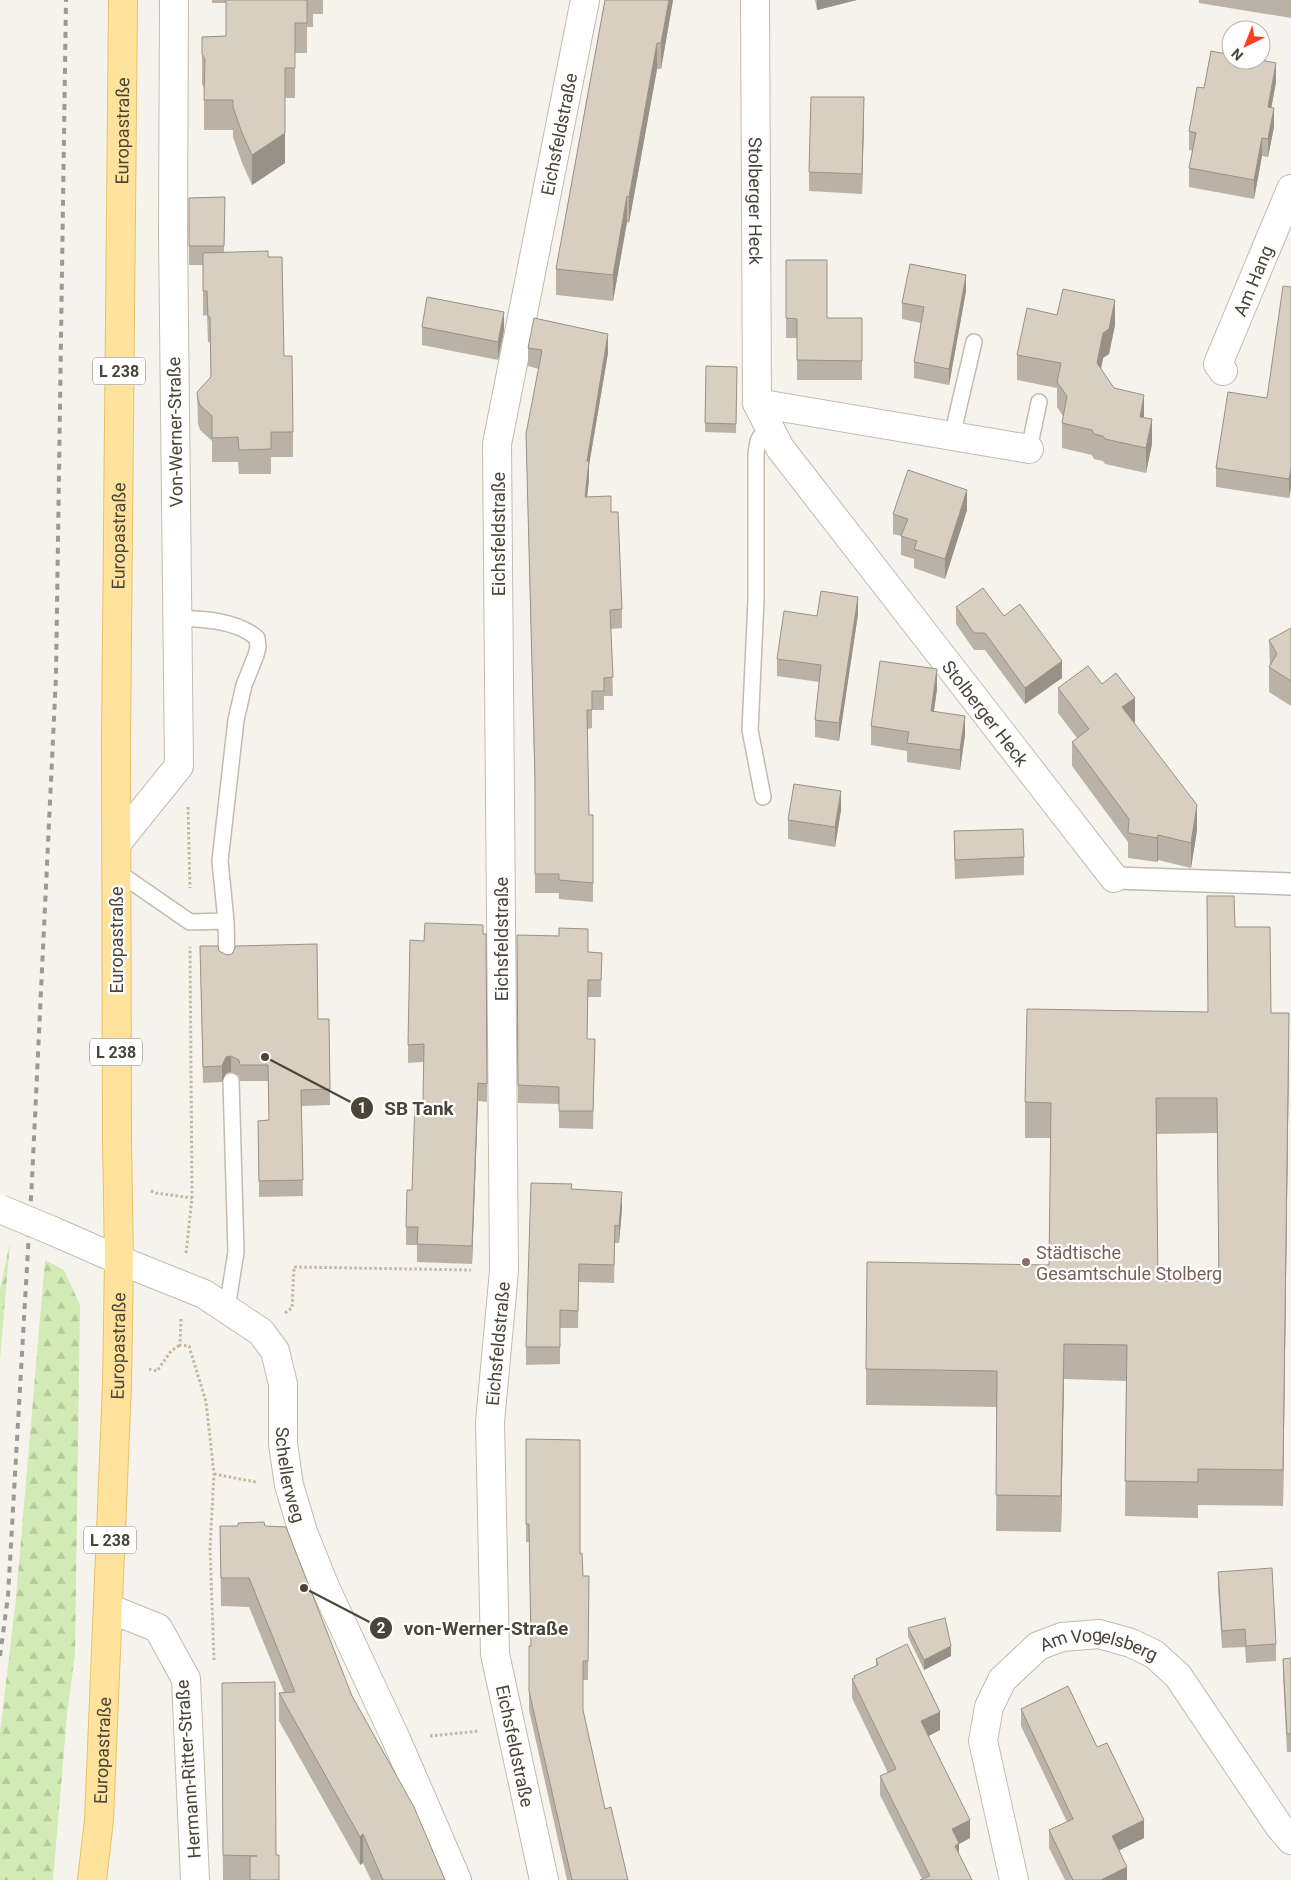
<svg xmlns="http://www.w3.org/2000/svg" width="1291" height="1880" viewBox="0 0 1291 1880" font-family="Roboto,sans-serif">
<defs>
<pattern id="forest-firs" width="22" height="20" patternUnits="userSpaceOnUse" patternTransform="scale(1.25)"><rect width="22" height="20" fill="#d2eab5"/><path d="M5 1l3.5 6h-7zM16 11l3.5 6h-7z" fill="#b6ca9c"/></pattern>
</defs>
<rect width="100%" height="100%" fill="#f6f3ec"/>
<path fill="url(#forest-firs)" d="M 10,1242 L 0,1360 L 0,1290 Z
M 45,1260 L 64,1270 L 80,1305 L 75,1654 L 67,1715 L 53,1880 L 0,1880 L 0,1733 L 16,1598 Z"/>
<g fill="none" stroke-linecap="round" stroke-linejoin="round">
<g stroke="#c2bbae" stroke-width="18">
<path id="service" d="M 952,436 L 974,342
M 1029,449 L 1039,402
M 177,618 C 203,619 236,620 257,638 L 258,647 L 256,655 L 244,685 L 236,720 L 220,861 L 226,921 L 227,962
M 763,797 L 750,730 L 756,600 L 756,455 C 757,442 758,435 770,429
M 116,871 L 190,922 L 226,921
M 227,1308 L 236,1252 L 231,1081"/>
</g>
<g stroke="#c2bbae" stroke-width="24">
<path id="pedestrian" d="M 1114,878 L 1291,884"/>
</g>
<g stroke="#c2bbae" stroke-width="30">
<g id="minor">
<path id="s1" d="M 755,0 L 757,403 L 780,448 L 1114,878"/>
<path id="s2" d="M 1223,371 L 1218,364 L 1291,189"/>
<path d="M 757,403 L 1029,449"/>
<path d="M 117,843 L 179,766 L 173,233 L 174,0"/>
<path d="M 108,1608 L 158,1628 L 186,1679 L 195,1880"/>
<path id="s3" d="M 544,1880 L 495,1654 L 490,1422 L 504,1271 L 497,444 L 585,0"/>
<path id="s4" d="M 1014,1880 L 983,1741 L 989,1707 L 1002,1680 L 1038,1646 L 1062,1637 L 1099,1634 L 1131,1643 L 1154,1654 L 1178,1676 L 1279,1826 L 1291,1840"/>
</g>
</g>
<g stroke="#c2bbae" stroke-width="30">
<g id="tertiary">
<path id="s5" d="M 53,1231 L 119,1260 L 204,1294 L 261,1332 L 275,1351 L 283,1384 L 283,1444 L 289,1485 L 303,1532 L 325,1587 L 396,1739 L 457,1880"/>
</g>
</g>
<g stroke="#e6c16a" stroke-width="30">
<g id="primary">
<path id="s6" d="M 92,1880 L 99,1820 L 117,1385 L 119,1260 L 117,1140 L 116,742 L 123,0"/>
</g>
</g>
<path stroke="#c4b79f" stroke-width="3" stroke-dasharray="2.5 2.5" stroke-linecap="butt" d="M 188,807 L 190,888
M 151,1191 L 156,1193 L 192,1198
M 186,1253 L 192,1198 L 190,947
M 285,1313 L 292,1308 L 294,1267 L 471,1270
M 181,1319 L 180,1345 L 189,1346 L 206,1402 L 214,1474 L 210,1548 L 214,1660
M 149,1369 L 157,1371 L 171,1351 L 180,1345
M 214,1474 L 256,1482
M 430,1736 L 479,1731"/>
<use href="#service" stroke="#fff" stroke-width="15"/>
<use href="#pedestrian" stroke="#fff" stroke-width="21"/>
<use href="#minor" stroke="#fff" stroke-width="28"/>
<use href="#tertiary" stroke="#fff" stroke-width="28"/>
<use href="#primary" stroke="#ffe39c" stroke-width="28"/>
<path stroke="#9a9a9a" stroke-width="4" stroke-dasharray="6 6" stroke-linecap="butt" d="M 0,1656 L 8,1596 L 32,1180 L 56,676 L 66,0"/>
<g stroke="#c2bbae" stroke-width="30" stroke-linecap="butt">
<path id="tertiary-bridge" d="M 0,1209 L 53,1231"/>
</g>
<use href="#tertiary-bridge" stroke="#fff" stroke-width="28"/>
</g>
<path fill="#bab2a6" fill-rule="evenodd" d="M 212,0 L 323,0 L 323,14 L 313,14 L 313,27 L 307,27 L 307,53 L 295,53 L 295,98 L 285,98 L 285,163 L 252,185 L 242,163 L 233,137 L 233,130 L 204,130 L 204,88 L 202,84 L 202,37 L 226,36 L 226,3 L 212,3 Z
M 605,0 L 673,0 L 661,69 L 657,69 L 629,223 L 627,222 L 613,301 L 556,295 L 556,269 Z
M 815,0 L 857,0 L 817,10 Z
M 1199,0 L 1291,0 L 1291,18 L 1199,3 Z
M 1276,82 L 1271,108 L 1274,127 L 1268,157 L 1262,156 L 1254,199 L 1189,187 L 1189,168 L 1193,151 L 1189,150 L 1189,131 L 1204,88 Z
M 864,117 L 862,194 L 809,191 L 809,172 Z
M 225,197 L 224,252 L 268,257 L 284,356 L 293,432 L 293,457 L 271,457 L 271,474 L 239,474 L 238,462 L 212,462 L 212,441 L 200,430 L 198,424 L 197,392 L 211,377 L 210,342 L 208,342 L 207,315 L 203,316 L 203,265 L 189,265 L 189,198 Z
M 786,260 L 827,318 L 862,318 L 862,380 L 797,380 L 797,338 L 786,338 Z
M 1291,287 L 1291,488 L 1289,498 L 1216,487 L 1216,468 L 1267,398 Z
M 966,291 L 949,385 L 914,378 L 914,362 L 921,323 L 902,319 L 902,303 Z
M 1057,315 L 1115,325 L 1109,354 L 1103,358 L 1101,369 L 1114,388 L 1144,418 L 1152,444 L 1146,473 L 1105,464 L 1103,461 L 1094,459 L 1092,455 L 1062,448 L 1062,423 L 1063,416 L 1057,407 L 1057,388 L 1017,380 L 1017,355 Z
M 422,327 L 504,330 L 498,360 L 422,345 Z
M 528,348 L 608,353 L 589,465 L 589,480 L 587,497 L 611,512 L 622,609 L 622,628 L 611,629 L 613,696 L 604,696 L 604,710 L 592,710 L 592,728 L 587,729 L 589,815 L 593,815 L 593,902 L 559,899 L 559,893 L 535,893 L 535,797 L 526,434 L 539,369 L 528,366 Z
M 706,366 L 737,367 L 736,433 L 705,432 Z
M 967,510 L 945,579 L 914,568 L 914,559 L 901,555 L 901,536 L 893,534 L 893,514 Z
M 956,607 L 1004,616 L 1062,678 L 1025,704 L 985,650 L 974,650 L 956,624 Z
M 858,614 L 839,741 L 815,737 L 815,720 L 819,682 L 777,676 L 777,659 L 817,616 Z
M 1291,628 L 1291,706 L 1269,692 L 1269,667 L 1270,666 L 1269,640 Z
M 1102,684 L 1135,722 L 1134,723 L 1197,830 L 1191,868 L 1158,860 L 1157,862 L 1128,858 L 1128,842 L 1072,766 L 1072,742 L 1077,738 L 1058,713 L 1058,688 Z
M 937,689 L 934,712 L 965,735 L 960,770 L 907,762 L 907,751 L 871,745 L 871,726 Z
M 841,810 L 835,847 L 788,839 L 788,820 Z
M 954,831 L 1024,857 L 1024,875 L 955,879 L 954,850 Z
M 1235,927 L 1271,1013 L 1289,1049 L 1283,1506 L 1198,1505 L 1198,1518 L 1125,1516 L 1126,1381 L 1064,1379 L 1061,1532 L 996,1531 L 997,1407 L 866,1405 L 866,1369 L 1049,1265 L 1051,1138 L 1025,1138 L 1025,1102 L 1208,1012 ZM 1217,1133 L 1219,1281 L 1158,1281 L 1156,1134 Z
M 486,934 L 487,1102 L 478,1101 L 472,1264 L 417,1262 L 417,1245 L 406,1245 L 406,1227 L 412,1190 L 423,1101 L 424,1062 L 408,1063 L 408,1045 L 424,941 Z
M 517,935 L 588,952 L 602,953 L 601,997 L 588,997 L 587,1039 L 595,1039 L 593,1129 L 559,1128 L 559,1104 L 518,1103 Z
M 200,946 L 219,951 L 318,1019 L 330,1089 L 330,1105 L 301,1106 L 303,1196 L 259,1197 L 258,1121 L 269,1120 L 268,1081 L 240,1081 L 239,1076 L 231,1072 L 226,1073 L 222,1082 L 203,1083 Z
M 572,1189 L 622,1209 L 619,1243 L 615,1243 L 614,1283 L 579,1282 L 578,1328 L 560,1328 L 560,1364 L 526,1365 L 526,1347 Z
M 526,1439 L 580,1554 L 583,1576 L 589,1576 L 588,1680 L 583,1680 L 583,1710 L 605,1809 L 628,1880 L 567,1880 L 529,1710 L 529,1646 L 531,1646 L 529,1542 L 526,1542 Z
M 220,1526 L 265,1526 L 352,1696 L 445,1880 L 371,1880 L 363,1863 L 360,1865 L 279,1721 L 279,1693 L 284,1692 L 249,1607 L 221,1606 Z
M 1218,1572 L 1276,1644 L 1276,1661 L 1246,1663 L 1245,1647 L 1222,1648 L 1218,1589 Z
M 908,1628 L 951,1656 L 924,1670 L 908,1637 Z
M 1291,1658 L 1291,1752 L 1287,1752 L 1283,1677 L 1283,1659 Z
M 876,1659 L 940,1730 L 928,1736 L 970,1838 L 959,1844 L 959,1854 L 972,1880 L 922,1879 L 880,1795 L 880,1776 L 888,1773 L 852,1698 L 852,1679 L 854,1679 L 854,1676 L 876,1666 Z
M 222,1683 L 276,1855 L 279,1880 L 223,1880 Z
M 1021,1709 L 1144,1838 L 1119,1850 L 1127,1880 L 1065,1880 L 1049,1848 L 1049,1830 L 1067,1822 L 1021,1726 Z"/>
<path fill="#979187" d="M 669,0 L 673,0 L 661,69 L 661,43 Z
M 817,0 L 857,0 L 817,10 Z
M 657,43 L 657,69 L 629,223 L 629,197 Z
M 1276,63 L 1276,82 L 1268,126 L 1268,107 Z
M 285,68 L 285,163 L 252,185 L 252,155 Z
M 864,97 L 864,117 L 862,194 L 862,174 Z
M 1274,108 L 1274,127 L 1268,157 L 1268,139 Z
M 1262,138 L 1262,156 L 1254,199 L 1254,180 Z
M 627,196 L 627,222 L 613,301 L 613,275 Z
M 966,275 L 966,291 L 949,385 L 949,369 Z
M 1115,300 L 1115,325 L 1109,354 L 1103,358 L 1097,388 L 1097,363 L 1103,333 Z
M 504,312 L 504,330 L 498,360 L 498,342 Z
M 608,334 L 608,353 L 589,465 L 589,480 L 585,516 L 587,461 Z
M 1144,395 L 1144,420 L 1140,417 Z
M 1152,419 L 1152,444 L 1146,473 L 1146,448 Z
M 1291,469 L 1291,488 L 1289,498 L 1289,479 Z
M 967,490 L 967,510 L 945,579 L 945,559 Z
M 858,597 L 858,614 L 839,741 L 839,723 Z
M 1062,661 L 1062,678 L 1025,704 L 1025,688 Z
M 937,669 L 937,689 L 931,730 L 931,711 Z
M 1135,698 L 1135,722 L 1122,732 L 1122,707 Z
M 965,716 L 965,735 L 960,770 L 960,750 Z
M 841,791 L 841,810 L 835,847 L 835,827 Z
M 1197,805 L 1197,830 L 1191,868 L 1191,843 Z
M 1158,835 L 1158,860 L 1157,862 L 1157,838 Z
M 1289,1013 L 1289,1049 L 1283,1506 L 1283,1470 Z
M 231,1056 L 231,1072 L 226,1073 L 222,1082 L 222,1066 L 226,1057 Z
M 478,1083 L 478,1101 L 472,1264 L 472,1246 Z
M 622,1192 L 622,1209 L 619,1243 L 619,1226 Z
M 1064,1344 L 1064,1379 L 1061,1532 L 1061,1496 Z
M 951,1646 L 951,1656 L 924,1670 L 924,1660 Z
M 940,1712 L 940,1730 L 921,1740 L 921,1721 Z
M 970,1820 L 970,1838 L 959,1844 L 959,1862 L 952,1829 Z
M 1144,1820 L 1144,1838 L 1112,1854 L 1112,1836 Z
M 363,1834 L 363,1863 L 360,1865 L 360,1837 Z
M 1127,1867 L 1127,1880 L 1101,1880 Z"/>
<path fill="#d8cfc1" stroke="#979187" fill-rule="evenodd" d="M 226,0 L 307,0 L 307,23 L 295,23 L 295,68 L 285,68 L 285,133 L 252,155 L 242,133 L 233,107 L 233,100 L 204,100 L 205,59 L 202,54 L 202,37 L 226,36 Z
M 605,0 L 669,0 L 661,43 L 657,43 L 629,197 L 627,196 L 613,275 L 556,269 Z
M 1211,51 L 1231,55 L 1231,60 L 1260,60 L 1276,63 L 1268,107 L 1274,108 L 1268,139 L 1262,138 L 1254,180 L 1189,168 L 1196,133 L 1189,131 L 1193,110 L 1197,87 L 1204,88 Z
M 811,97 L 864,97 L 862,174 L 809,172 Z
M 225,197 L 224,246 L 189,246 L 189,198 Z
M 268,251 L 268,257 L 282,257 L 284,356 L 292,356 L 293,432 L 271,432 L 271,449 L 239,450 L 238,437 L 212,438 L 212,416 L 200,405 L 198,400 L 197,392 L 211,377 L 210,317 L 208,317 L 207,291 L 203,291 L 203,253 Z
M 786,260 L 827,260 L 827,318 L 862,318 L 862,361 L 797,360 L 797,319 L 786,318 Z
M 910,264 L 966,275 L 949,369 L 914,362 L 924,307 L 902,303 Z
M 1283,286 L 1291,287 L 1291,469 L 1289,479 L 1216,468 L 1228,392 L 1267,398 Z
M 1063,289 L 1115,300 L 1109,329 L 1103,333 L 1097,363 L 1114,388 L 1144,395 L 1140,417 L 1152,419 L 1146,448 L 1105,439 L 1103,436 L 1094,434 L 1092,430 L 1062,423 L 1067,396 L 1057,382 L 1061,363 L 1017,355 L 1027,308 L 1057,315 Z
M 427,297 L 504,312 L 498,342 L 422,327 Z
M 534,318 L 608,334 L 587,461 L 589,461 L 585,497 L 611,496 L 611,512 L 618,512 L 622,609 L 610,610 L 613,677 L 604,678 L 604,691 L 592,691 L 592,710 L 587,710 L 589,815 L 593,815 L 593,883 L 559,880 L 559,874 L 535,874 L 535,778 L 526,434 L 542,350 L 528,348 Z
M 706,366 L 737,367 L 736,424 L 705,423 Z
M 908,470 L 967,490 L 945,559 L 914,549 L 917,541 L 901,536 L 908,519 L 893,514 Z
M 983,588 L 1004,616 L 1020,604 L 1062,661 L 1025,688 L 985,633 L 974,633 L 956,607 Z
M 821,591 L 858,597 L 839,723 L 815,720 L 821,665 L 777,659 L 784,611 L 817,616 Z
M 1291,628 L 1291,681 L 1269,667 L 1277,654 L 1269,640 Z
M 880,661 L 937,669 L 931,711 L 965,716 L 960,750 L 907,743 L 909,732 L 871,726 Z
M 1088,666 L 1102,684 L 1116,673 L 1135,698 L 1122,707 L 1197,805 L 1191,843 L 1158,835 L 1157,838 L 1128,833 L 1129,819 L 1072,742 L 1089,729 L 1058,688 Z
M 794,784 L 841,791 L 835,827 L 788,820 Z
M 1023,829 L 1024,857 L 955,860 L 954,831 Z
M 1207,896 L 1234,896 L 1235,927 L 1270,927 L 1271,1013 L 1289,1013 L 1283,1470 L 1198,1469 L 1198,1482 L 1125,1481 L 1127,1345 L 1064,1344 L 1061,1496 L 996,1495 L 997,1371 L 866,1369 L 867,1262 L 1049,1265 L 1051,1103 L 1025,1102 L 1027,1009 L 1208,1012 ZM 1156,1098 L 1217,1098 L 1219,1281 L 1158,1281 Z
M 425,923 L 483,925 L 483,934 L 486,934 L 487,1084 L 478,1083 L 472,1246 L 417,1244 L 418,1227 L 406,1227 L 407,1190 L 412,1190 L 415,1101 L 423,1101 L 424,1044 L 408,1045 L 410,940 L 424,941 Z
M 559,928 L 588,929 L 588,952 L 602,953 L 601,980 L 588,980 L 587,1039 L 595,1039 L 593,1111 L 559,1111 L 559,1087 L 518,1085 L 517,935 L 559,936 Z
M 317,944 L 318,1019 L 329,1019 L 330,1089 L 301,1090 L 303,1180 L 259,1181 L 258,1121 L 269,1120 L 268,1065 L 240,1065 L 239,1060 L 231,1056 L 226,1057 L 222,1066 L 203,1067 L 200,946 L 218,946 L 219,951 L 227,955 L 232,954 L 236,946 Z
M 531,1183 L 572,1184 L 571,1189 L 622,1192 L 619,1226 L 615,1225 L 614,1265 L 579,1264 L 578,1311 L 560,1310 L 560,1347 L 526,1347 Z
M 526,1439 L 580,1440 L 580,1554 L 582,1553 L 583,1576 L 589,1576 L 588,1661 L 583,1661 L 583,1710 L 605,1809 L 611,1807 L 628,1880 L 572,1880 L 529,1691 L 529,1646 L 531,1646 L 529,1524 L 526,1524 Z
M 264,1522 L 265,1526 L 286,1527 L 352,1696 L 414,1807 L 445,1880 L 383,1880 L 363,1834 L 360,1837 L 279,1693 L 295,1692 L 249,1578 L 221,1578 L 220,1526 L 238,1526 L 238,1523 Z
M 1272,1568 L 1276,1644 L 1246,1646 L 1245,1629 L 1222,1631 L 1218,1572 Z
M 945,1618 L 951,1646 L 924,1660 L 908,1628 Z
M 907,1644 L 940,1712 L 921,1721 L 970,1820 L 952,1829 L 959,1843 L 955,1846 L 972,1880 L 920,1880 L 930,1876 L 880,1776 L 896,1769 L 852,1679 L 855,1678 L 854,1676 L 878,1665 L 876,1659 Z
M 1291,1658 L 1291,1734 L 1287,1734 L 1283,1659 Z
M 275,1682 L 276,1855 L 279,1855 L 279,1880 L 250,1880 L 250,1856 L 257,1856 L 223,1855 L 222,1683 Z
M 1068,1686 L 1097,1747 L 1107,1743 L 1144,1820 L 1112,1836 L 1127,1867 L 1101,1880 L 1073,1880 L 1049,1830 L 1073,1819 L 1021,1709 Z"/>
<circle fill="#8d6e63" stroke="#fff" stroke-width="2" cx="1026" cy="1262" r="5"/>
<g text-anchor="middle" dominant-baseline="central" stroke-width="4.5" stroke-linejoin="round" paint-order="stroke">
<g fill="#fff" stroke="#817c74" stroke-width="1">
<rect x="93" y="357.5" width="52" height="27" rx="4"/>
<rect x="90" y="1038.5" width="52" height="27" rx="4"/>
<rect x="84" y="1526.5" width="52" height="27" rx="4"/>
</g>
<g font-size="16" font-weight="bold" fill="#4b4439">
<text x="119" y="371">L 238</text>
<text x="116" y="1052">L 238</text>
<text x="110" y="1540">L 238</text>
</g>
<g font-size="18" fill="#4b4439" stroke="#fff">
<text stroke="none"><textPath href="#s6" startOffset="1750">Europastraße</textPath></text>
<text stroke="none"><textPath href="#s3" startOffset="1758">Eichsfeldstraße</textPath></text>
<text stroke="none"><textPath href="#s1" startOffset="201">Stolberger Heck</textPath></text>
<text stroke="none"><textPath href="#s2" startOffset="99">Am Hang</textPath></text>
<text transform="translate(175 432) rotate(-91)">Von-Werner-Straße</text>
<text transform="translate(498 534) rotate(-90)">Eichsfeldstraße</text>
<text stroke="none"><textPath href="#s6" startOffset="1345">Europastraße</textPath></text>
<text stroke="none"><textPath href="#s1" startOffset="789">Stolberger Heck</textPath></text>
<text transform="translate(501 939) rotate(-90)">Eichsfeldstraße</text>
<text transform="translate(116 940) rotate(-90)">Europastraße</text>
<text stroke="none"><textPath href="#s3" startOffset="542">Eichsfeldstraße</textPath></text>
<text stroke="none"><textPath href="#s6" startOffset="535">Europastraße</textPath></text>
<text stroke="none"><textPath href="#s5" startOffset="381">Schellerweg</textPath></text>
<text stroke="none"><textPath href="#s4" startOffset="320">Am Vogelsberg</textPath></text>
<text transform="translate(515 1746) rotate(78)">Eichsfeldstraße</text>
<text stroke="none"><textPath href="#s6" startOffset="130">Europastraße</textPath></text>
<text transform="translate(188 1769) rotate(-94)">Hermann-Ritter-Straße</text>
</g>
<g font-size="18" fill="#785e54" stroke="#fff" text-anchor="start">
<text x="1036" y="1252">Städtische<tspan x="1036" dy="21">Gesamtschule Stolberg</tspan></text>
</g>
</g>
<path fill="none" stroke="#4b4439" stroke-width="2" d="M265 1057L362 1108M304 1588L381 1628"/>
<g fill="#4b4439" stroke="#fff" stroke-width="2">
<circle cx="265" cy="1057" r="5"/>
<circle cx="304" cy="1588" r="5"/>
<circle cx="362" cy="1108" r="12"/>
<circle cx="381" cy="1628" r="12"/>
</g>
<g font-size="15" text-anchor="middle" font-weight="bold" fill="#fff">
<text x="362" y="1113">1</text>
<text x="381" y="1633">2</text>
</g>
<g font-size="19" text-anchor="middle" font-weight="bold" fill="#4b4439" stroke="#fff" stroke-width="4.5" stroke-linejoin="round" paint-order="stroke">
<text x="419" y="1115">SB Tank</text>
<text x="486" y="1635">von-Werner-Straße</text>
</g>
<g transform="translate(1246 45) rotate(223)"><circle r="24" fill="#ffffff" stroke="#b7b4b0"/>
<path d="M0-4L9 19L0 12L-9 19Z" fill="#fc3f1d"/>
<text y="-8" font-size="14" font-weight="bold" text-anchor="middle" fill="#4b4439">N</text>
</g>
</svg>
